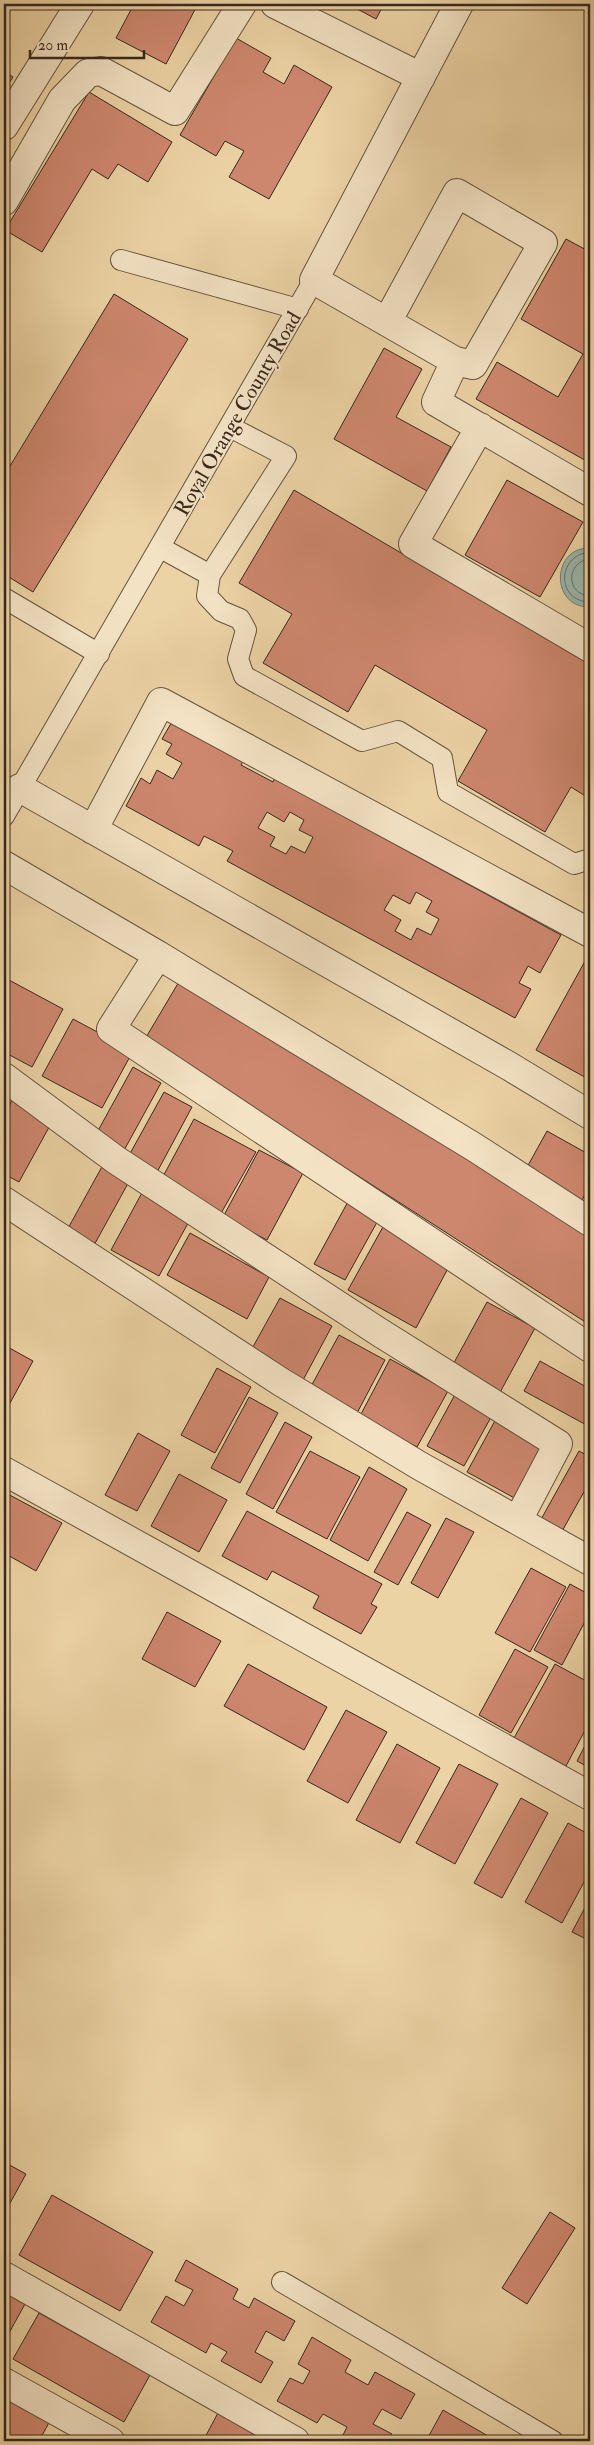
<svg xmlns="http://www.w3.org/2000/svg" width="594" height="2445" viewBox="0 0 594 2445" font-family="'IM FELL Double Pica',serif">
<rect width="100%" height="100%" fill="#ecd3a5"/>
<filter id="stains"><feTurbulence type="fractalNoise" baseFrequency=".004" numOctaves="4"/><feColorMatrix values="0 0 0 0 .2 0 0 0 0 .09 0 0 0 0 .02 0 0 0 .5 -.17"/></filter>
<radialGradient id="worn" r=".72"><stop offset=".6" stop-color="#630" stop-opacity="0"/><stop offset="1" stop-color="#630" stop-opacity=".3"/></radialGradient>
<path fill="#9ab6ae" stroke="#737d74" d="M 590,548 L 590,607 C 550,608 551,547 590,548 Z"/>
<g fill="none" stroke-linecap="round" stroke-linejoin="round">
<path stroke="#696f66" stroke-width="1" d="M 590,552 C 556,555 556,602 590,602
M 590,559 C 566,561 565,595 590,596"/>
</g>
<path fill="#ce876f" stroke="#38281d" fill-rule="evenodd" d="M 134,4 L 198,4 L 166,64 L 116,38 Z
M 348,4 L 384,4 L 376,19 Z
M 236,38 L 271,58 L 263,72 L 284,84 L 294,65 L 332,87 L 269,199 L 229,177 L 244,151 L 225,141 L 216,156 L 180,135 Z
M 4,71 L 13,77 L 4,91 Z
M 89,92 L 172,142 L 148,182 L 118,164 L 108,179 L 92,169 L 42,252 L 5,230 Z
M 566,239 L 590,252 L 590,463 L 476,399 L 497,362 L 558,397 L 583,354 L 521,319 Z
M 114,294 L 188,339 L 33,592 L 4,574 L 4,476 Z
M 384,348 L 422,369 L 396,417 L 451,447 L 427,491 L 334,439 Z
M 507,480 L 583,522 L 540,597 L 465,555 Z
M 294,490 L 590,664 L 590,799 L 571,787 L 545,832 L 458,781 L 487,730 L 375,665 L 348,712 L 263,663 L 292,614 L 239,583 Z
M 177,713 L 249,752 L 241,765 L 273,782 L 279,769 L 351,808 L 345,817 L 561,935 L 540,973 L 528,966 L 519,983 L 531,989 L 515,1018 L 227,861 L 233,851 L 204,836 L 199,846 L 126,806 L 141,778 L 150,784 L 157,770 L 173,779 L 182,763 L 166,754 L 172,744 L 162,739 ZM 267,812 L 284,822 L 290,812 L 304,820 L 299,830 L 313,837 L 305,853 L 291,846 L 286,854 L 270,846 L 275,837 L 258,828 ZM 416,892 L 432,901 L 426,912 L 439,919 L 431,935 L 417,928 L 411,940 L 395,931 L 401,920 L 384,910 L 393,895 L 410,904 Z
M 590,952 L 590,1080 L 536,1050 Z
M 183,975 L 590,1231 L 590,1325 L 145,1039 Z
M 9,980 L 63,1009 L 32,1067 L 4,1052 L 4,989 Z
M 73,1019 L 133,1051 L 102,1108 L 42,1076 Z
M 133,1067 L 161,1083 L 122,1154 L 94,1138 Z
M 164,1092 L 192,1107 L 156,1174 L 127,1159 Z
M 13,1098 L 53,1120 L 19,1182 L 4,1174 L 4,1116 Z
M 194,1119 L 256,1152 L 220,1215 L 160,1182 Z
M 547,1131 L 590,1155 L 590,1185 L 582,1200 L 526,1169 Z
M 259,1150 L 303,1173 L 267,1240 L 223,1217 Z
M 104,1163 L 131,1178 L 93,1247 L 66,1232 Z
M 144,1189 L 192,1216 L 159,1276 L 111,1250 Z
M 350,1198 L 381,1215 L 345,1280 L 314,1264 Z
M 384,1225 L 452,1261 L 416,1328 L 348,1290 Z
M 190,1233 L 269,1277 L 247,1319 L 167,1275 Z
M 280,1298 L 332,1326 L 302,1382 L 249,1354 Z
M 487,1302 L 535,1328 L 498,1396 L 450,1370 Z
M 339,1335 L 385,1360 L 356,1415 L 309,1390 Z
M 4,1345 L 33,1361 L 4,1414 Z
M 390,1359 L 448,1391 L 417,1447 L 360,1416 Z
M 540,1361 L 590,1389 L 590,1427 L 524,1391 Z
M 217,1368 L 251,1387 L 215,1453 L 181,1435 Z
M 458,1389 L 495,1410 L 464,1466 L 427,1446 Z
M 249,1397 L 278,1413 L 240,1483 L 211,1468 Z
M 497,1417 L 548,1444 L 518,1500 L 467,1472 Z
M 285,1422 L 312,1437 L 273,1509 L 246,1494 Z
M 138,1433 L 170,1451 L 137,1511 L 105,1495 Z
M 310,1451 L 360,1477 L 327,1539 L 276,1512 Z
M 579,1451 L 590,1457 L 590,1481 L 560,1535 L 539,1523 Z
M 369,1467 L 407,1489 L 368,1561 L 330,1540 Z
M 179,1474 L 227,1500 L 199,1552 L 151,1526 Z
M 4,1492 L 62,1523 L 36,1571 L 4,1553 Z
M 247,1511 L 382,1584 L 371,1604 L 377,1607 L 361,1634 L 313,1608 L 319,1596 L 272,1571 L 267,1580 L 222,1556 Z
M 407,1512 L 431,1525 L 398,1585 L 374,1572 Z
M 446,1518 L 474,1532 L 438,1598 L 411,1583 Z
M 531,1568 L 566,1587 L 530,1652 L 495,1633 Z
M 570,1584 L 590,1595 L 590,1612 L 562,1665 L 534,1650 Z
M 167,1612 L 221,1641 L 195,1687 L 142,1659 Z
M 515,1649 L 548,1667 L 511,1733 L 479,1715 Z
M 248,1664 L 327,1707 L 304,1750 L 224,1706 Z
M 555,1664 L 590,1683 L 590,1721 L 566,1766 L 514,1738 Z
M 346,1710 L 387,1732 L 348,1803 L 307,1781 Z
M 590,1736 L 590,1768 L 577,1761 Z
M 397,1744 L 440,1768 L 400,1843 L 356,1820 Z
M 459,1764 L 498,1784 L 455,1864 L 416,1843 Z
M 521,1798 L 548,1813 L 502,1898 L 474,1883 Z
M 568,1823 L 590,1835 L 590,1871 L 562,1923 L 525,1902 Z
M 590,1898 L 590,1941 L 572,1932 Z
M 4,2162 L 26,2174 L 4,2214 Z
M 52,2195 L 153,2252 L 120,2311 L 19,2255 Z
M 550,2212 L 575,2228 L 527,2304 L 502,2288 Z
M 186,2260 L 238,2289 L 233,2299 L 249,2308 L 254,2298 L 295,2321 L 284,2341 L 266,2331 L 255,2352 L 273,2362 L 261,2383 L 221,2361 L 227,2352 L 211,2343 L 206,2353 L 151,2322 L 166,2296 L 184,2306 L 193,2290 L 175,2281 Z
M 4,2292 L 25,2304 L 4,2342 Z
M 39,2313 L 150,2375 L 124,2422 L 13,2359 Z
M 312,2337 L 351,2360 L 345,2372 L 368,2385 L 375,2372 L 415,2394 L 401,2419 L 382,2409 L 373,2424 L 392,2434 L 388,2441 L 349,2441 L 342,2437 L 347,2427 L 323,2414 L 317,2423 L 277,2401 L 290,2378 L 303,2384 L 310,2371 L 298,2364 Z
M 4,2392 L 51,2419 L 39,2441 L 4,2441 Z
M 443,2410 L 488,2436 L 485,2441 L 426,2441 Z
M 219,2411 L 256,2431 L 251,2441 L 203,2441 Z"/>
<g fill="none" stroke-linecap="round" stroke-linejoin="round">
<g stroke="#65533f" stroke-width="22">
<path id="lane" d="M 121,260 L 298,309
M 230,427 L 286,456 L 210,575 L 207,596 L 221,611 L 240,619 L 246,630 L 238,659 L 244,676 L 362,741 L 398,731 L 442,758 L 448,792 L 574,864 L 590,859
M 161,548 L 210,575
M 4,598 L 99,654
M 4,816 L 314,280
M 282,2282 L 553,2441"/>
</g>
<g stroke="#65533f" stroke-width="30">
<path id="street" d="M 275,4 L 421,77
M 459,4 L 314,280 L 455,361 L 436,402 L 590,492
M 4,126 L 80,4
M 4,201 L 62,100 L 88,73 L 101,71 L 175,111 L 242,4
M 387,322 L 457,193 L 543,243 L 473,365 L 455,361
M 480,427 L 413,544 L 590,648
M 20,788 L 509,1066 L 590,1115
M 93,830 L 161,702 L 590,933
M 4,865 L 158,955 L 111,1029 L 590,1348
M 158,955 L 474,1147 L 590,1222
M 4,1077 L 116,1160 L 379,1332 L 558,1444 L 518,1520
M 4,1201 L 281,1382 L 420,1466 L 590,1561
M 4,1471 L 590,1796
M 4,2276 L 295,2441
M 4,2382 L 110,2441"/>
</g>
<use href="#lane" stroke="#f3e2c4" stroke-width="20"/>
<use href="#street" stroke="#f3e2c4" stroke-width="28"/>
</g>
<g text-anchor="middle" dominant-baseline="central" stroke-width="4" stroke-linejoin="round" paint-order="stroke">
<g font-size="21" fill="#38281d" stroke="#f3e2c4">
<text transform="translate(238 414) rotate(-60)">Royal Orange County Road</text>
</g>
</g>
<rect width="594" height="2445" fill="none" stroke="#ecd3a5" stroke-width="20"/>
<rect x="5" y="5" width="584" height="2435" fill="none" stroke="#38281d" stroke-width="2.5"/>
<rect x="10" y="10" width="574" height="2425" fill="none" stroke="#38281d"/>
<path d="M30 50v8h114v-8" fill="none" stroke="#38281d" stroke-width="2.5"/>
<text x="38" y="50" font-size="15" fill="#38281d" stroke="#f3e2c4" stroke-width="4" paint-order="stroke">20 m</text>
<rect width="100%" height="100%" filter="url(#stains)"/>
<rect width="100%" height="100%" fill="url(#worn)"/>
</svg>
